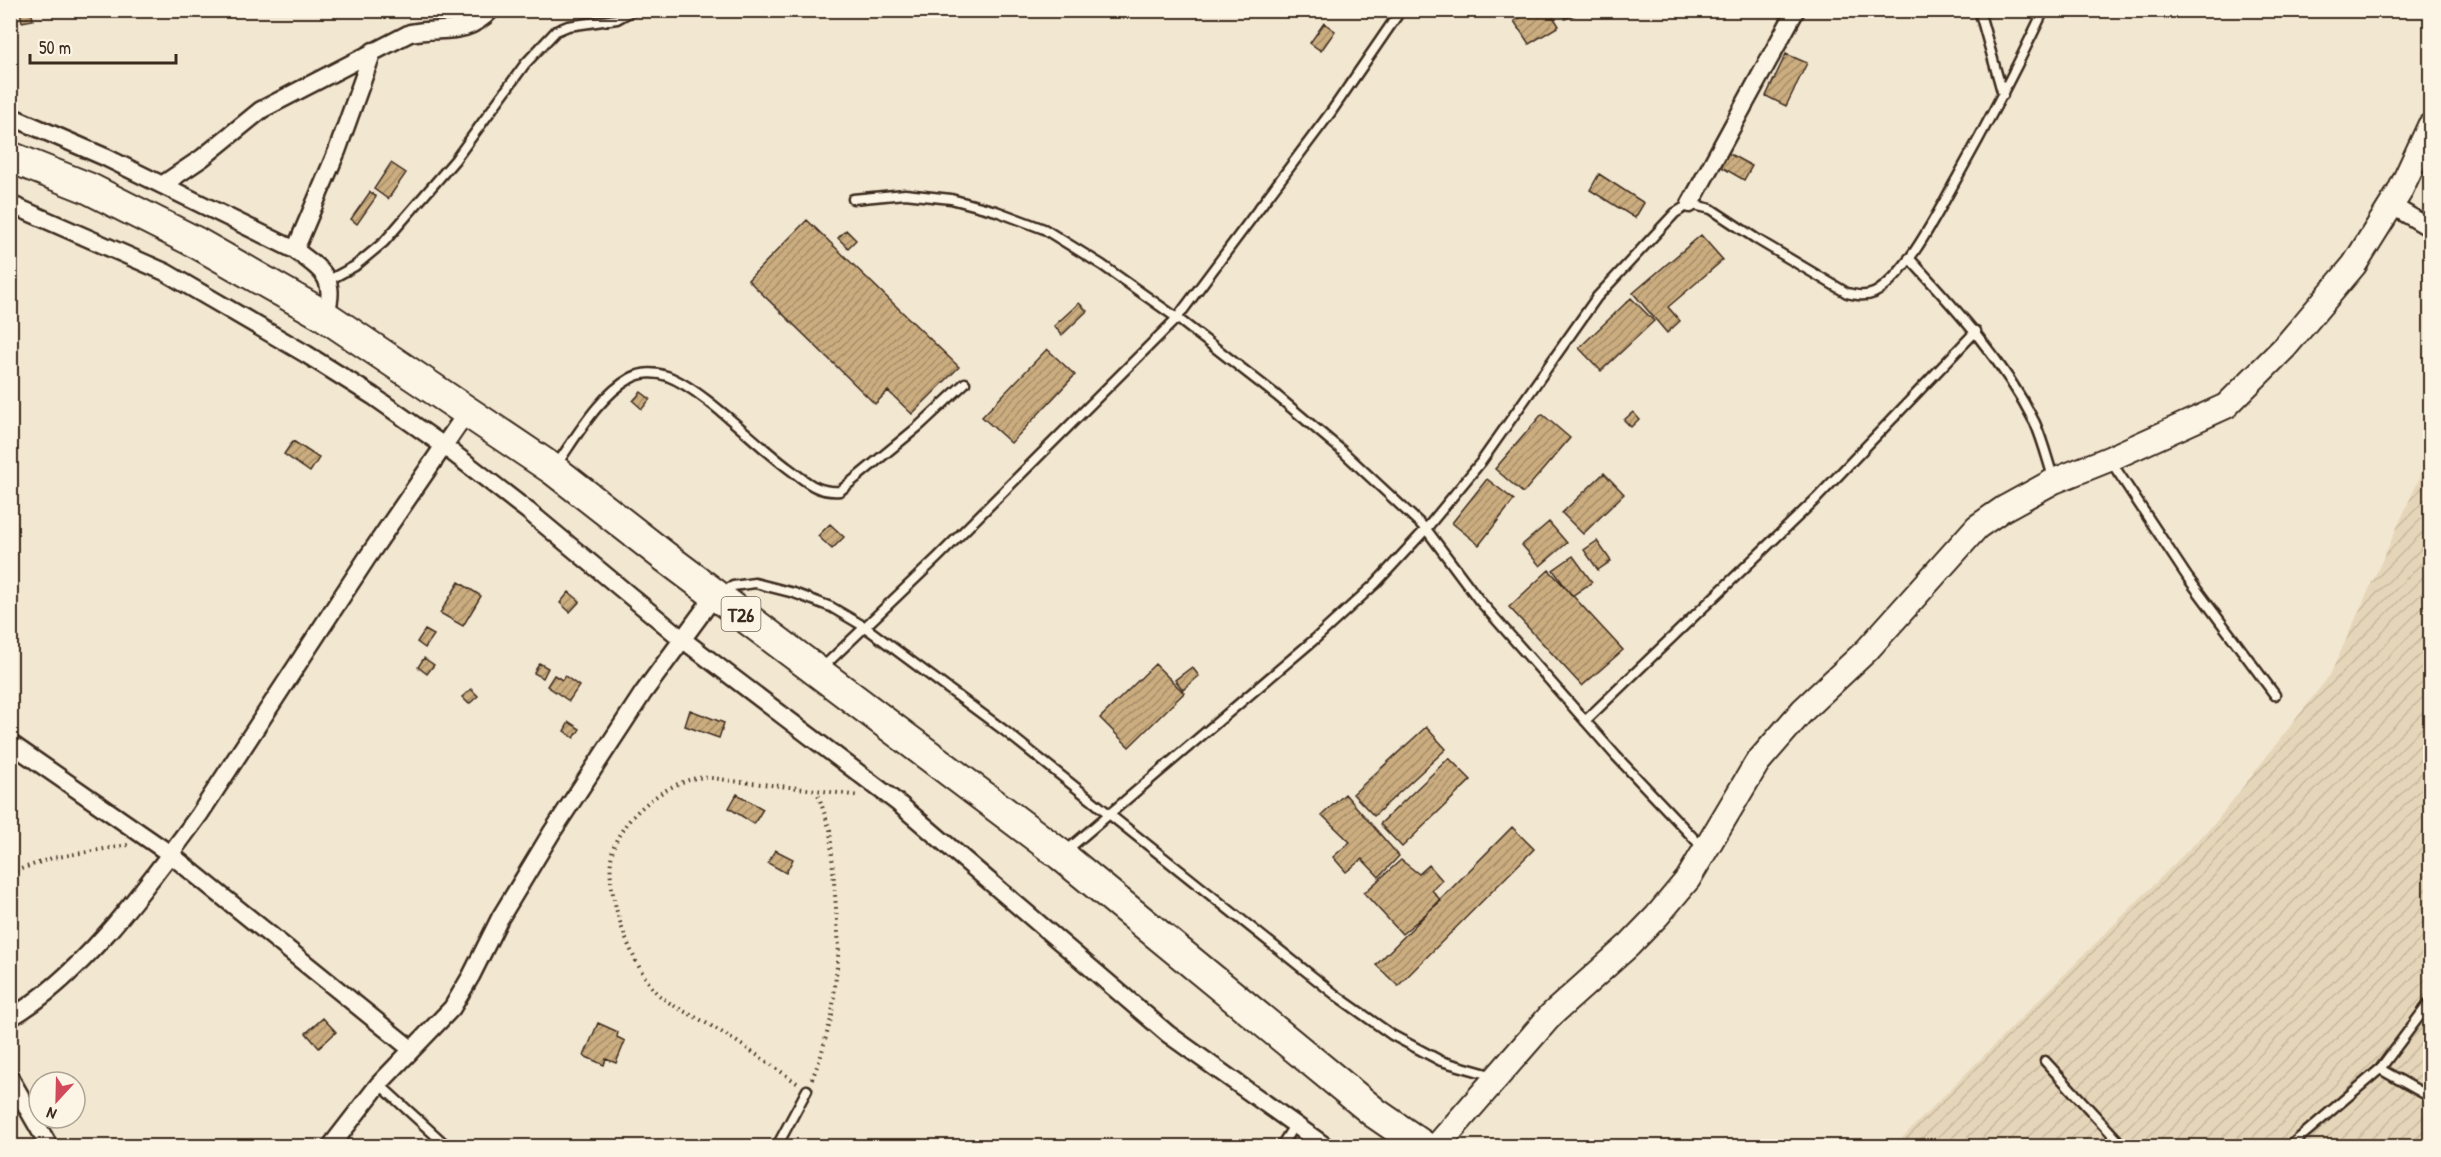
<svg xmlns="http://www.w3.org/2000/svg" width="2441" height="1157" viewBox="0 0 2441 1157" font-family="'Patrick Hand',sans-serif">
<defs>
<pattern id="industrial-furrows" width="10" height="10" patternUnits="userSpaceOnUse" patternTransform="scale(1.5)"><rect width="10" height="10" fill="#e6d6b9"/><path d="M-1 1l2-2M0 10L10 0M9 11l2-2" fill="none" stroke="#c6b89f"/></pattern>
<pattern id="building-hatch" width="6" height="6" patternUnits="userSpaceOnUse" patternTransform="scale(1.5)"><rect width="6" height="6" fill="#cbad80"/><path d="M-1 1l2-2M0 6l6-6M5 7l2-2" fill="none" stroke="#a68d68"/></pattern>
</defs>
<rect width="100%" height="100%" fill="#f2e7d1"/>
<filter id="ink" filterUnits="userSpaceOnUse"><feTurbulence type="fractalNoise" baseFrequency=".0167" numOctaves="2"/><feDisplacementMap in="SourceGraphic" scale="12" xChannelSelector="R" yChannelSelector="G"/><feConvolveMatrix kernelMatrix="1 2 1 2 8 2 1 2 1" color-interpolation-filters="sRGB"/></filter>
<g filter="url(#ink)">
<path fill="url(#industrial-furrows)" d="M 2430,455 L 2430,1146 L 1894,1146 L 2215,823 L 2330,675 Z"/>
<path fill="url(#building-hatch)" stroke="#3b2a1e" stroke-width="1.5" d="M 20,10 L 31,10 L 33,20 L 22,22 Z
M 1531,10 L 1549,10 L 1559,26 L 1529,44 L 1514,21 Z
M 1561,10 L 1584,10 L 1584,11 L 1565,19 Z
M 1324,23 L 1335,31 L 1321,51 L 1310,43 Z
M 1786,54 L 1807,63 L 1786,106 L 1766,96 Z
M 1726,152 L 1752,166 L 1744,180 L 1718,165 Z
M 391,163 L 406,173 L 388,199 L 374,189 Z
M 1599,174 L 1644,203 L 1635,218 L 1590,190 Z
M 370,192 L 376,197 L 357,224 L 351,219 Z
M 807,220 L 959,367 L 912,414 L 888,391 L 875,404 L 748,280 Z
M 846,230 L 856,240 L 848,248 L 838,238 Z
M 1701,235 L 1723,260 L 1668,307 L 1680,321 L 1667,333 L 1633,293 Z
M 1631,298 L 1654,321 L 1601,371 L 1579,348 Z
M 1079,303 L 1087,311 L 1062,335 L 1054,326 Z
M 1047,349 L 1075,375 L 1011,443 L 982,417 Z
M 641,392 L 650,399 L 642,409 L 633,401 Z
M 1633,412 L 1639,419 L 1631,427 L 1624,420 Z
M 1542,414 L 1570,438 L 1523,493 L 1495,469 Z
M 293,441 L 319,458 L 310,472 L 284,454 Z
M 1604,473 L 1624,494 L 1583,534 L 1562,513 Z
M 1487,479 L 1514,500 L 1479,545 L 1452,523 Z
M 1549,522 L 1567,543 L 1540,566 L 1522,545 Z
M 830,524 L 844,537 L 832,549 L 818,536 Z
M 1597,541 L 1611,561 L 1598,570 L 1584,550 Z
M 1573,556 L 1592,582 L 1572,596 L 1553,570 Z
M 1549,570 L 1623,650 L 1582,686 L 1509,607 Z
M 459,582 L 481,596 L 463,626 L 440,613 Z
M 569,592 L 580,601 L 570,612 L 560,603 Z
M 425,630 L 434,635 L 425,648 L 417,642 Z
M 424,658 L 434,665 L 427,674 L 418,667 Z
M 539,663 L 548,668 L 543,678 L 534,673 Z
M 1155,664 L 1184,693 L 1129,747 L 1100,718 Z
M 1192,667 L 1199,676 L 1183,690 L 1175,680 Z
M 554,675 L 562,680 L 565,676 L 579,686 L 569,701 L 547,686 Z
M 471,689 L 478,696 L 469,704 L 462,697 Z
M 690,710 L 724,723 L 719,738 L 685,726 Z
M 569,722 L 580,729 L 574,738 L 564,731 Z
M 1426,727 L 1446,749 L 1374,816 L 1353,794 Z
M 1449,758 L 1471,780 L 1402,847 L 1380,824 Z
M 737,794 L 763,809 L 754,824 L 729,808 Z
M 1345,794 L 1399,856 L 1379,877 L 1362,859 L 1346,872 L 1333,857 L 1350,842 L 1322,815 Z
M 1512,827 L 1534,849 L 1398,986 L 1376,965 Z
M 775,850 L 793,859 L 786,873 L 768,863 Z
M 1401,860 L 1419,874 L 1429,865 L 1442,880 L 1432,890 L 1441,901 L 1402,934 L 1364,893 Z
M 323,1018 L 336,1032 L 319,1048 L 306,1033 Z
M 598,1023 L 618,1032 L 617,1037 L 625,1041 L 616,1063 L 606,1059 L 604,1065 L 584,1056 Z"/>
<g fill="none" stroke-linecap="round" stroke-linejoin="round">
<g stroke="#3b2a1e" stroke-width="13">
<path id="lane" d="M 1979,10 L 2003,95
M 853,199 L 905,194 L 951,199 L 996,211 L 1044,229 L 1102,265 L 1177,318 L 1276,395 L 1339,448 L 1426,529 L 1479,600 L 1616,756 L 1703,848
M 1909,258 C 1957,310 2003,360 2035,423 C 2043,441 2048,462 2054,480
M 329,280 L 355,266 L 384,242 L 455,160 L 525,64 L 556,31 L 568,26 L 617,19 L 633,10
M 2110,460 L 2188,578 L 2275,695
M 557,464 C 578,434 599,396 631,378 C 642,372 656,372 667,376 C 704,390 754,443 788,468 C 806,481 816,493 840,491 L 919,426 L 965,383
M 721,592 L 733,586 L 755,583 L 794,593 L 831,607 L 865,627 L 1005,731 L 1337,996 L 1392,1035 L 1441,1061 L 1494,1076
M 822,668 L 938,557 L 1177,318 L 1331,112 L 1401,10
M 1585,721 L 1816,499 L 1976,331
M 1066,851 L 1315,639 L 1375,584 L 1426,529 L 1481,462 L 1597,297 L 1675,213 L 1690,204 L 1711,209 L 1758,240 L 1847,293 C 1856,295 1865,297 1874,293 C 1907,276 1939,210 1957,178 C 1988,123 2017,67 2044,10
M 2045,1061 L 2123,1146
M 2380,1069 L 2430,1097
M 379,1084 L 447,1146
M 777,1146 L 807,1090
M 1281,1146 L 1295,1124
M 2108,1146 L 2116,1139
M 2290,1146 L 2380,1069 L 2430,1002"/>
</g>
<g stroke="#3b2a1e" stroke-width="21">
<path id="street" d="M 10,116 L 105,157 L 295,250 C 323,271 338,279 325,316
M 162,185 L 202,158 L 261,110 L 410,33 C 443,26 464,38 491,10
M 10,204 L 165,272 L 306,354 L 373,396 L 444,446 L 528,511 L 682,639 L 898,803 L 1168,1034 L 1325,1146
M 1690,204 L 1796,10
M 2391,205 L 2430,228
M 295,250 L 337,151 L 373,51
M 10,743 L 170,854 L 411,1049
M 10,1018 C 84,975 148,884 199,815 L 367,558 L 467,412
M 10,1078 L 49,1146
M 331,1146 L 379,1084 L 452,1008 L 471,976 L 500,918 L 552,832 L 643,693 L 715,595"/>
</g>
<g stroke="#3b2a1e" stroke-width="28">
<path id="secondary" d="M 1437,1146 L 1551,1015 L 1629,945 L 1657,916 L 1688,879 L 1757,763 L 1803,710 L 1867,650 L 1977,527 L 2003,509 L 2054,481 L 2109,459 L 2226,406 L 2285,347 L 2354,265 L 2399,193 L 2430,126"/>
</g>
<g stroke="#3b2a1e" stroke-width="34">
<path id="highway" d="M 10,157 L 88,188 L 197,243 L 325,316 L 554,470 L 664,556 L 1061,855 L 1375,1113 L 1423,1146"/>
</g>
<path stroke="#3b2a1e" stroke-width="4" stroke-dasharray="1.5 4.5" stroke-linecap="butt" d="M 10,873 L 52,858 L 128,845
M 812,1079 L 820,1059 L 832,1015 L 839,947 L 830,830 L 817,791
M 797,1083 C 767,1062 738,1041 706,1023 C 689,1013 670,1006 656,992 C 630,962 604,892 612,853 C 619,820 661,787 692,779 C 707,775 727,781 742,782 C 781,786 820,790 859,796"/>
<use href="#lane" stroke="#fcf5e5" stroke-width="8"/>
<use href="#street" stroke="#fcf5e5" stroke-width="16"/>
<use href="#secondary" stroke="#fcf5e5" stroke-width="24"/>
<use href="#highway" stroke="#fcf5e5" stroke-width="30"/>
</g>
</g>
<g text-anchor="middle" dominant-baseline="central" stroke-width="6" stroke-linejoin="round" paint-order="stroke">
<rect fill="#fcf5e5" stroke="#75675a" stroke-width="1.5" x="721.5" y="597" width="39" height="34" rx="4.5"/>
<g font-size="20" font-weight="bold" fill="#3b2a1e">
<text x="741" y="614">T26</text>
</g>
</g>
<rect width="2441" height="1157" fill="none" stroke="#fcf5e5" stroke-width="36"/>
<rect x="18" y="18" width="2405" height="1121" fill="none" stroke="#3b2a1e" stroke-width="2" filter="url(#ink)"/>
<g transform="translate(57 1100) rotate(202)"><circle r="28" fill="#fcf5e5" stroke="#afa495" stroke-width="1.5"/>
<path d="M0-4.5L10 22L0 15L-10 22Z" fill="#d1495b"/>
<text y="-9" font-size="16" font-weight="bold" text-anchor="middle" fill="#3b2a1e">N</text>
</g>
<path d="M30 54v9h146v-9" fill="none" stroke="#3b2a1e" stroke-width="3"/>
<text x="39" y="54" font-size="18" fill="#3b2a1e" stroke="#fcf5e5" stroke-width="4.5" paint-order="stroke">50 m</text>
</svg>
